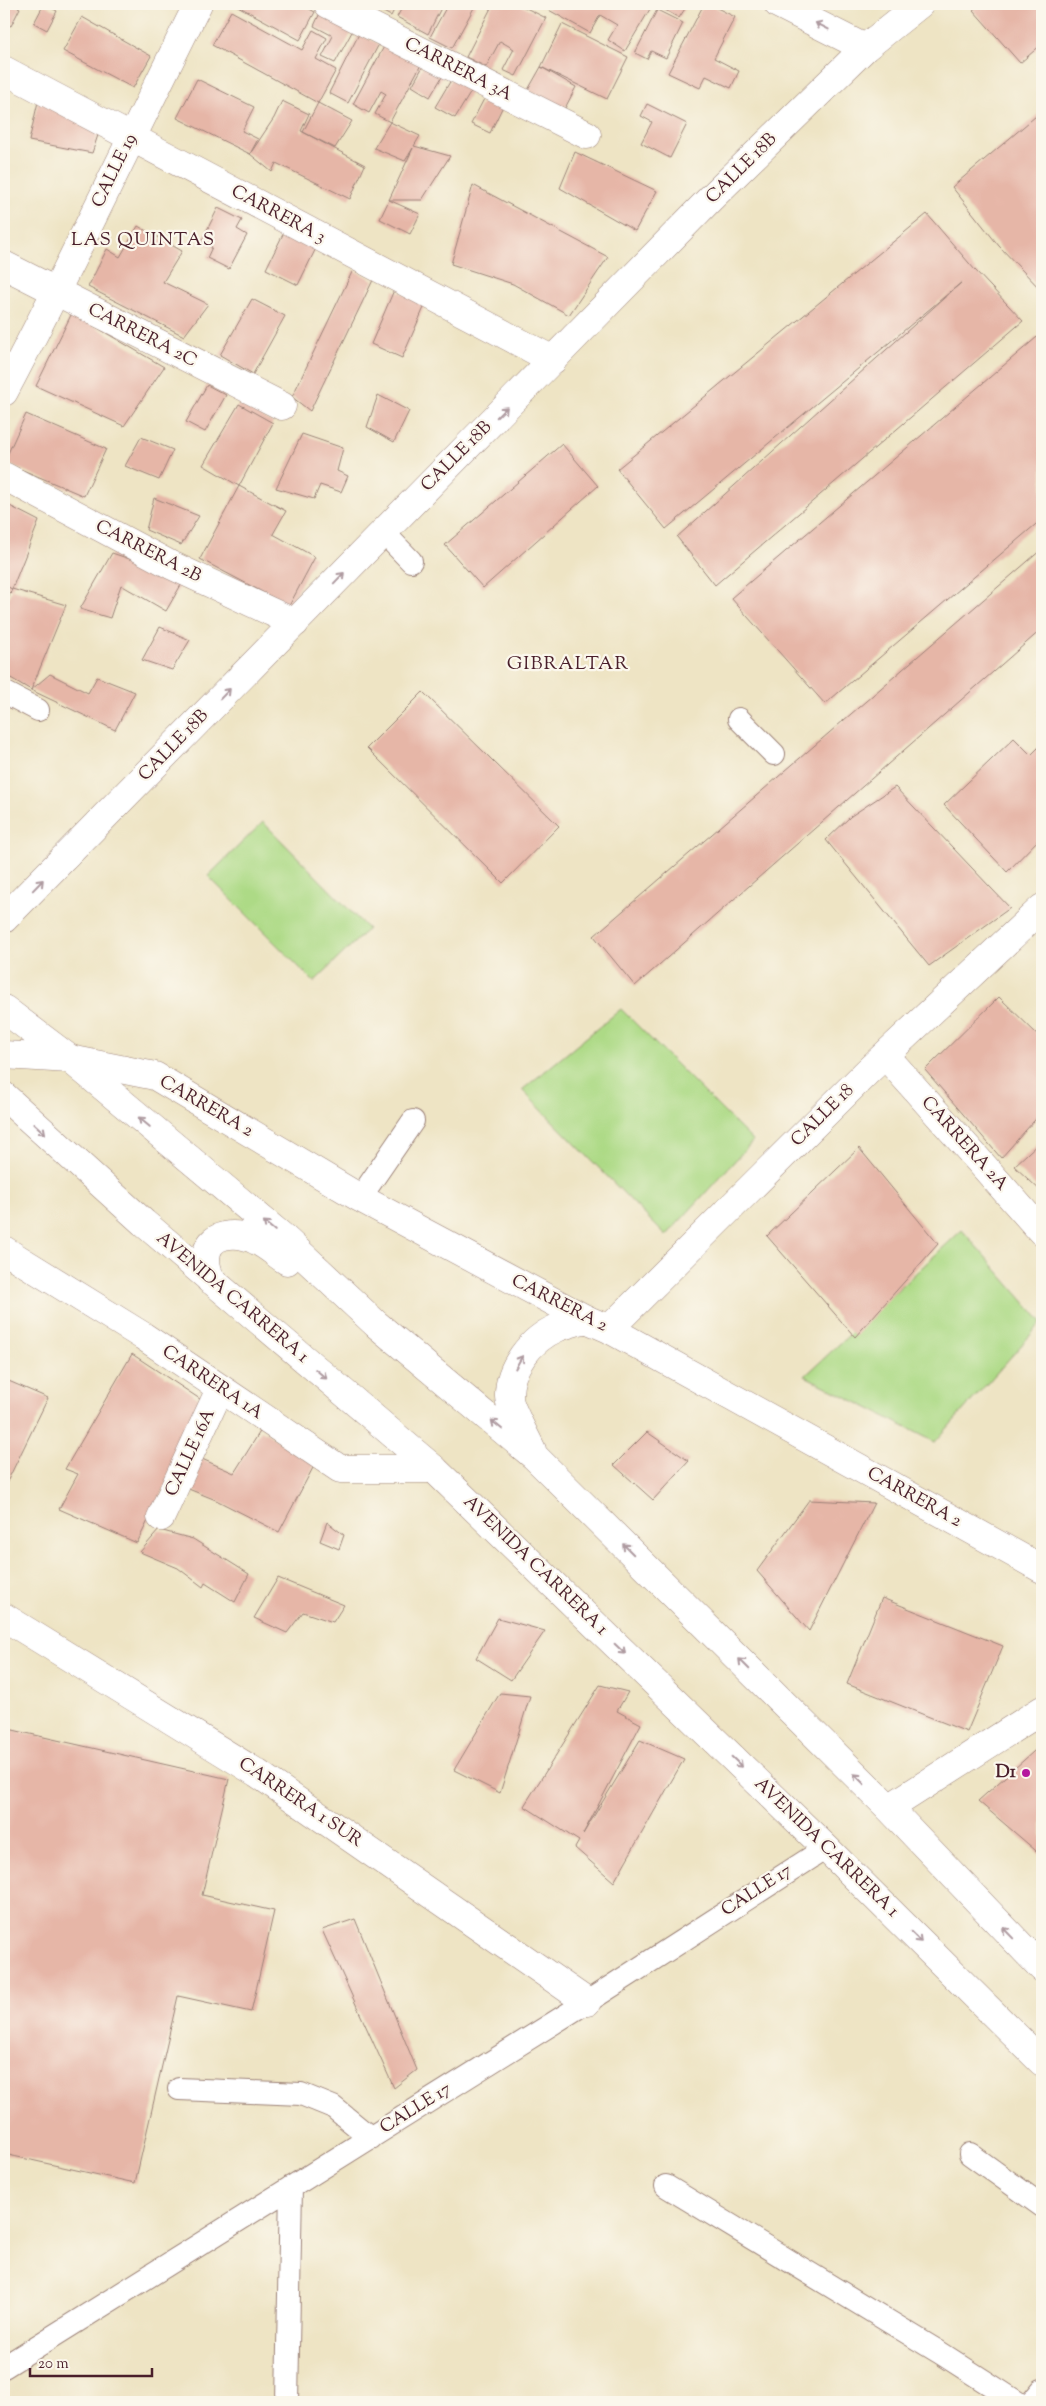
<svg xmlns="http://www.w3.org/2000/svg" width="1046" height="2406" viewBox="0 0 1046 2406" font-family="'Sorts Mill Goudy',serif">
<rect width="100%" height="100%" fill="#fbf7ec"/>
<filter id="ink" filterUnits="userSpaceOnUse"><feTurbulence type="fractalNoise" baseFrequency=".02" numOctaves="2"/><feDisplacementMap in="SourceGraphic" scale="10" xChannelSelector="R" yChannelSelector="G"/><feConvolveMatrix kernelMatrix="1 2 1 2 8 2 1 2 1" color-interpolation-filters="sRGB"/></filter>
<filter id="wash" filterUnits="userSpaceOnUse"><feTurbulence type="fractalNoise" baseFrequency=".0096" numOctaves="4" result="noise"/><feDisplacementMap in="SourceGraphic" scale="20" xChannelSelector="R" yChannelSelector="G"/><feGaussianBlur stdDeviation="1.12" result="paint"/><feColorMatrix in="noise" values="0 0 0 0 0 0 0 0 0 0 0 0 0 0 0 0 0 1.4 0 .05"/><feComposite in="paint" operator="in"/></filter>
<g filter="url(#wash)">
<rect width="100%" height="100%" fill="#eee4c4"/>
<path fill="#adda86" stroke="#7c7c58" d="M 263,822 L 368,929 L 314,982 L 208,876 Z
M 621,1009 L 753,1141 L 666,1236 L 522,1090 Z
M 962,1230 L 1042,1322 L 935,1442 L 805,1376 Z"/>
<g id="blocks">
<path fill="#e6b6a7" d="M 4,4 L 11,4 L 20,8 L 11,26 L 4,23 Z
M 44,4 L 57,11 L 47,30 L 34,23 Z
M 234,4 L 300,4 L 315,12 L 300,40 Z
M 368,4 L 397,4 L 391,16 Z
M 404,4 L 443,4 L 428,34 L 397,17 Z
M 448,4 L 476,4 L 452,48 L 430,37 Z
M 493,4 L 518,4 L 546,18 L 516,76 L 503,70 L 514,49 L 500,41 L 486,67 L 466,57 Z
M 550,4 L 653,4 L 625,51 L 608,40 L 617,25 L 600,15 L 590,33 L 547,9 Z
M 655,4 L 688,4 L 679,18 Z
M 704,4 L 709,4 L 735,17 L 714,58 L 739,71 L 731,88 L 706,76 L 700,88 L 668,73 Z
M 980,4 L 1042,4 L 1042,44 L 1020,63 L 973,10 Z
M 657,10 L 683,23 L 666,58 L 651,51 L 647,59 L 635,53 Z
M 231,11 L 302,50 L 313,30 L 327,38 L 316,59 L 336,70 L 318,103 L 212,45 Z
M 320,13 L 353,30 L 335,63 L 322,57 L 333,36 L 314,26 Z
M 82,17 L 151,56 L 133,88 L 63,51 Z
M 562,24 L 628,57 L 607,99 L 541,67 Z
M 359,34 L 379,44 L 348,103 L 329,93 Z
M 387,41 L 423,61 L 390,122 L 375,114 L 386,94 L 381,91 L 369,113 L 353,104 Z
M 426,61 L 445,72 L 430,97 L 412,86 Z
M 541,67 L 576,87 L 564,110 L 528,90 Z
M 457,70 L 477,82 L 455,118 L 435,107 Z
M 197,79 L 254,107 L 242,131 L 258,139 L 250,154 L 177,118 Z
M 40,93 L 101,126 L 92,153 L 29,141 Z
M 485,97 L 503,106 L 490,133 L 471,124 Z
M 282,101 L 309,114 L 301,131 L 365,165 L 350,199 L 276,163 L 272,172 L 250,154 L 274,118 Z
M 318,103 L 352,121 L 335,148 L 303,132 Z
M 647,104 L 687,124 L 670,158 L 641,143 L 652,122 L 641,116 Z
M 1042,111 L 1042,291 L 999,246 L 952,187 Z
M 390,122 L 420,136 L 414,146 L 450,156 L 422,200 L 389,200 L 413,148 L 405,161 L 374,148 Z
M 575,152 L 657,191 L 635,231 L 560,188 Z
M 473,185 L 608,257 L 569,315 L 513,284 L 451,264 Z
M 389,200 L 420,214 L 410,234 L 380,219 Z
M 218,208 L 242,220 L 237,229 L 247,235 L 229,269 L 207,258 L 212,247 L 201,242 Z
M 927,214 L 975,270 L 1023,321 L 715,585 L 677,537 L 962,282 L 666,529 L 617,469 Z
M 288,224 L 320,240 L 298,285 L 266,269 Z
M 138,226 L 182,251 L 163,282 L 208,304 L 184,336 L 88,287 L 107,249 L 120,257 Z
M 353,270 L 373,280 L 310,411 L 292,397 Z
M 394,290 L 426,303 L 402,358 L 371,344 Z
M 252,299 L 285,316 L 253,374 L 220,355 Z
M 72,313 L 164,367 L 124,426 L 36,386 Z
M 1037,337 L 1042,343 L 1042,519 L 825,704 L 731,598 Z
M 207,385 L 226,395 L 205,432 L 186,422 Z
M 378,395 L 409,411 L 394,442 L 367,427 Z
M 239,404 L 273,423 L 239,486 L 203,465 Z
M 26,414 L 106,449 L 84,496 L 4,462 Z
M 302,434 L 343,448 L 337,471 L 348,476 L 341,492 L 320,485 L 314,499 L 276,488 Z
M 141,437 L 173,450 L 159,480 L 125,466 Z
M 562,444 L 598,486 L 483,588 L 445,545 Z
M 239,486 L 286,511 L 273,534 L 315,557 L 289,606 L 200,559 Z
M 154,498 L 199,516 L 181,545 L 146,530 Z
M 4,503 L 39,521 L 12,589 L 4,585 Z
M 1042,549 L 1042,629 L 635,986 L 594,936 Z
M 112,553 L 185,578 L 166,611 L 121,585 L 110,618 L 80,609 Z
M 12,589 L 66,605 L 31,690 L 50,674 L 88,693 L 97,677 L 135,692 L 115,730 L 31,690 L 4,674 L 4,608 Z
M 160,627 L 190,640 L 172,670 L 142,660 Z
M 423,692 L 559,826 L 503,883 L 367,748 Z
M 1014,738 L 1031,755 L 1042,744 L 1042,836 L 1007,872 L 944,805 Z
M 895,787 L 1010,908 L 929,966 L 826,840 L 851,816 Z
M 999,997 L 1042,1039 L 1042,1112 L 1001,1158 L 925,1070 Z
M 1042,1140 L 1042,1192 L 1014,1166 Z
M 859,1148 L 938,1244 L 855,1337 L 767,1236 Z
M 132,1354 L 209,1405 L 175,1466 L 137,1543 L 59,1509 L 78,1474 L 65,1469 Z
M 4,1379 L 48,1398 L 7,1482 L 4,1480 Z
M 261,1430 L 315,1464 L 279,1532 L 216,1500 L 186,1488 L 202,1459 L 234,1473 Z
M 647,1432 L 689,1461 L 653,1500 L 614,1465 Z
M 809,1500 L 874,1503 L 809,1631 L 757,1571 Z
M 327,1522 L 344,1535 L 339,1549 L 320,1541 Z
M 159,1530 L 193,1539 L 249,1574 L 235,1602 L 205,1583 L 203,1587 L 178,1568 L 140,1552 Z
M 278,1578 L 344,1605 L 333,1622 L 303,1612 L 287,1633 L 254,1618 Z
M 882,1598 L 1003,1646 L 967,1732 L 847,1684 Z
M 498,1618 L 545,1631 L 511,1680 L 476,1658 Z
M 600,1685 L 628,1692 L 617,1711 L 641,1724 L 583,1834 L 640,1740 L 684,1759 L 614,1882 L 575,1848 L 579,1841 L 524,1806 Z
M 500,1693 L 530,1696 L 500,1793 L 454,1770 Z
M 4,1728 L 229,1779 L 202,1895 L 274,1911 L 251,2012 L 178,1996 L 135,2183 L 4,2154 Z
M 1042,1744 L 1042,1856 L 978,1801 Z
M 355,1919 L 417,2070 L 394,2088 L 322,1930 Z"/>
</g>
</g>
<g filter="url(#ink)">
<use href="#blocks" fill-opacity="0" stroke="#9c8278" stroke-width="1"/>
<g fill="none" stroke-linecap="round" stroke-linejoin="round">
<g stroke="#9c8278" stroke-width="24">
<path id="lane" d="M 383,532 L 411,561
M 4,692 L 38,710
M 739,719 L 774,754
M 360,1198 L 413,1121
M 179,2089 L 301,2094 L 333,2107 L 371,2138
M 970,2154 L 1042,2206
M 666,2186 L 939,2352 L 1017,2402
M 4,2367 L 587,2002 L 826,1848
M 287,2402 L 291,2187
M 1032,2402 L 1042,2390"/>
</g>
<g stroke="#9c8278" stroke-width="29">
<path id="street" d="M 328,4 L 587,135
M 778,4 L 865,48
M 4,70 L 553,360
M 4,265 L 282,406
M 4,392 C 72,264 133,133 198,4
M 4,476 L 171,565 L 295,623
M 4,919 L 711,198 L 865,48 L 920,4
M 885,1055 L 1042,1232
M 70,1059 L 155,1076 L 360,1198 L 586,1319 L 609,1329 L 1042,1569
M 4,1250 L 143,1336 L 340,1469 L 434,1469
M 609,1329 L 868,1071 L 1042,908
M 161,1517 L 220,1389
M 4,1617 L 257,1773 L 587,2002
M 889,1808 L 1042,1710"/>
</g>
<g stroke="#9c8278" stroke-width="29">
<path id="primary" d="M 4,1009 L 70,1059 L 284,1238 L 376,1324 L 534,1456 L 889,1808 L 1042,1968
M 4,1055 L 70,1059
M 4,1096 L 144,1223 L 434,1469 L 826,1848 L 1042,2062
M 210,1280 C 209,1274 206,1266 206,1260 C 206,1231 238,1231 257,1241 C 268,1246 277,1255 287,1261
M 532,1450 C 527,1439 509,1407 509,1397 C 508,1368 531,1339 557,1328 C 566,1324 576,1322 586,1319"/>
</g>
<use href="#lane" stroke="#fff" stroke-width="22"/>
<use href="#street" stroke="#fff" stroke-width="28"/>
<use href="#primary" stroke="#fff" stroke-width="28"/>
</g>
<defs><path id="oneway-shaft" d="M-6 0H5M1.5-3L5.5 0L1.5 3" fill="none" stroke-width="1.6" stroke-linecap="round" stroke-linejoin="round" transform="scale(1.25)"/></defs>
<g stroke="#ae9aa0">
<use href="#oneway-shaft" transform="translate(822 26) rotate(-153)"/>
<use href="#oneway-shaft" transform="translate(502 412) rotate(-45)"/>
<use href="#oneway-shaft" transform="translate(339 578) rotate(-46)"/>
<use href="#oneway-shaft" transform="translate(225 694) rotate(-46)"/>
<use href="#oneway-shaft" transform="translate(38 885) rotate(-46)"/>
<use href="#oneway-shaft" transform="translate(144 1122) rotate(-140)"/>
<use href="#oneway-shaft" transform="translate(40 1129) rotate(42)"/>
<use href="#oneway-shaft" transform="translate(269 1226) rotate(-140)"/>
<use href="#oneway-shaft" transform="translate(519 1362) rotate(-60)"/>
<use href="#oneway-shaft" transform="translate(321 1374) rotate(40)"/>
<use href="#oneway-shaft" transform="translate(497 1425) rotate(-140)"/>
<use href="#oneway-shaft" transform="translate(628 1549) rotate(-135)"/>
<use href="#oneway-shaft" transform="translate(620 1649) rotate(44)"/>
<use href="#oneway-shaft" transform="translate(744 1664) rotate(-135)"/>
<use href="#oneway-shaft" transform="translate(737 1762) rotate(44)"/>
<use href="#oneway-shaft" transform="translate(859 1779) rotate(-135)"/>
<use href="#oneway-shaft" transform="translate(1008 1933) rotate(-134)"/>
<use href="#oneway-shaft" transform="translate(916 1937) rotate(45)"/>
</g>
</g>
<circle fill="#b5179e" stroke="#fbf7ec" stroke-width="2" cx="1026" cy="1773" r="5"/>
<g text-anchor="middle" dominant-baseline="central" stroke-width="4.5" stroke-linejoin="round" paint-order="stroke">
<g font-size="18" fill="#4a1f2b" stroke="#fbf7ec">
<text transform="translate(458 70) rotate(27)">CARRERA 3A</text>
<text transform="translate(742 169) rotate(-45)">CALLE 18B</text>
<text transform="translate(115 171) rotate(-64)">CALLE 19</text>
<text transform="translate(278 215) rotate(28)">CARRERA 3</text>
<text transform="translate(142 336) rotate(27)">CARRERA 2C</text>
<text transform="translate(457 457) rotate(-45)">CALLE 18B</text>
<text transform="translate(148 552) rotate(27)">CARRERA 2B</text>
<text transform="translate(174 746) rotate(-46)">CALLE 18B</text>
<text transform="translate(206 1107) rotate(30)">CARRERA 2</text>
<text transform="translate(823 1116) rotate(-45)">CALLE 18</text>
<text transform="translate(964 1144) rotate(48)">CARRERA 2A</text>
<text transform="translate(232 1298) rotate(40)">AVENIDA CARRERA 1</text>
<text transform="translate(559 1304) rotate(27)">CARRERA 2</text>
<text transform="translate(212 1383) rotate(34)">CARRERA 1A</text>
<text transform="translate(191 1453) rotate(-65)">CALLE 16A</text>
<text transform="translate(914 1498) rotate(29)">CARRERA 2</text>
<text transform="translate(535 1566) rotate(44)">AVENIDA CARRERA 1</text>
<text transform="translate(300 1803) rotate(34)">CARRERA 1 SUR</text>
<text transform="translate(826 1848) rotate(44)">AVENIDA CARRERA 1</text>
<text transform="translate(757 1891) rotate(-33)">CALLE 17</text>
<text transform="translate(416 2109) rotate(-32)">CALLE 17</text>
</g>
<g font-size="18" font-weight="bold" fill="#4a1f2b" stroke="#fbf7ec" text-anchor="end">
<text x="1016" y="1773">D1</text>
</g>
<g font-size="19" letter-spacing="1" fill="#4a1f2b" stroke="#fbf7ec">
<text x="143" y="240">LAS QUINTAS</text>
<text x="568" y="664">GIBRALTAR</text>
</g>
</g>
<rect width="1046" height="2406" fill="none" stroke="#fbf7ec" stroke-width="20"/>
<path d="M30 2368v8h122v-8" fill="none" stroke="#4a1f2b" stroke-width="2.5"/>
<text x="38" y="2368" font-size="15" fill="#4a1f2b" stroke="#fbf7ec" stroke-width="4" paint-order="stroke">20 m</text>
</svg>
